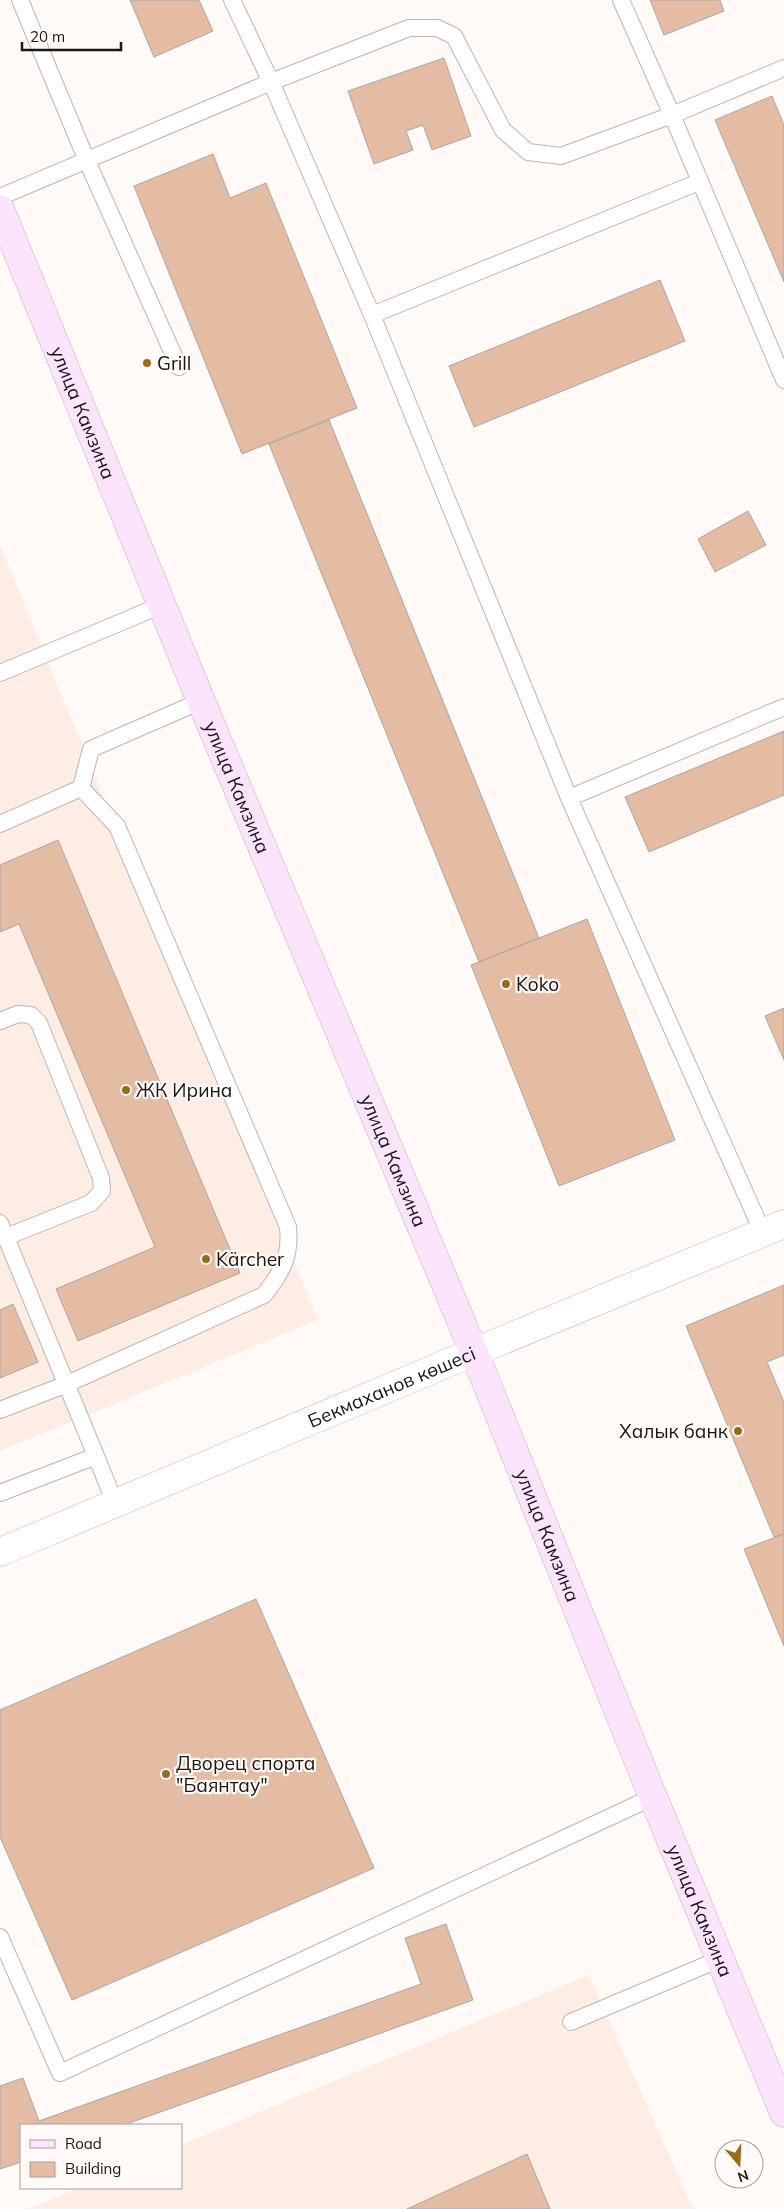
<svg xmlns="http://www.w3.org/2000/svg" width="784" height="2209" viewBox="0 0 784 2209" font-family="Mulish,sans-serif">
<rect width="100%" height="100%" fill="#fffaf7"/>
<path fill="#fdede4" d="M 0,545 L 318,1320 L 0,1451 Z
M 589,1975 L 693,2209 L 28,2209 L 79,2188 L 181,2188 L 181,2145 Z"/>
<path fill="#e4bca4" stroke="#ada6a1" d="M 130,0 L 199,0 L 213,31 L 154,57 Z
M 650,0 L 720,0 L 724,11 L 664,35 Z
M 444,58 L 471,136 L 432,150 L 423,125 L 406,131 L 413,150 L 374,164 L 348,91 Z
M 772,96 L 784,125 L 784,282 L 715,120 Z
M 213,154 L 230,198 L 266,183 L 357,408 L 242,454 L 134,186 Z
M 660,280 L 685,341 L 474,427 L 449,366 Z
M 329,420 L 539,938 L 479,962 L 269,444 Z
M 748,511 L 766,545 L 715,572 L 698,539 Z
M 784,731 L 784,795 L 649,852 L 625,797 Z
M 58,840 L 240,1273 L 78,1341 L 56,1289 L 155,1247 L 19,924 L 0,932 L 0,865 Z
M 587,919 L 675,1140 L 559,1186 L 471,965 Z
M 784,1008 L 784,1060 L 765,1016 Z
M 784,1285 L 784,1355 L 767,1362 L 784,1402 L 784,1534 L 774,1537 L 686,1326 Z
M 13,1304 L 38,1362 L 0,1378 L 0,1310 Z
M 784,1534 L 784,1646 L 744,1549 Z
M 256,1599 L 374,1868 L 72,2000 L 0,1837 L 0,1710 Z
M 446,1924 L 473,2000 L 124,2125 L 21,2125 L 21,2162 L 0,2169 L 0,2086 L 23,2078 L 39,2121 L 421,1984 L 405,1938 Z
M 527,2154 L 550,2209 L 407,2209 Z"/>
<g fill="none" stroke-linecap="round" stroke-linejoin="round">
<g stroke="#bdb5b0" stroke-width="18">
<path id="service" d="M 20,0 L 87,161 L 179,367
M 232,0 L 271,82 L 409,28 L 437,28 L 454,36 L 503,130 L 528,152 L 561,156 L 672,115 L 784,380
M 621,0 L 672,115 L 784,68
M 0,197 L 271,82 L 372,315 L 569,798 L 763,1233
M 372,315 L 699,182
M 0,673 L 162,605
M 569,798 L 784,707
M 0,824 L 81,788 L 91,749 L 201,701
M 0,1021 L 18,1014 L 31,1015 L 39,1023 L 101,1178 L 102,1191 L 91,1203 L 6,1237
M 0,1223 L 96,1456 L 0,1493
M 0,1410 L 67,1384 L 264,1295 C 282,1272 291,1257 288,1227 L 117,826 L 81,788
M 96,1456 L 115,1503
M 0,1937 L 60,2073 L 653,1797
M 571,2022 L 720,1959"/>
</g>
<g stroke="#bdb5b0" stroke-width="29">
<g id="tertiary">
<path id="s1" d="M 0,1552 L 474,1352 L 784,1224"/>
</g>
</g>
<g stroke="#bdb5b0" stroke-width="29">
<g id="secondary">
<path id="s2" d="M 0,209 L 201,701 L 474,1352 L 653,1797 L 784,2113"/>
</g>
</g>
<use href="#service" stroke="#fff" stroke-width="16"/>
<use href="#tertiary" stroke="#fff" stroke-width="28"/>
<use href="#secondary" stroke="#fde4fd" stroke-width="28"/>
</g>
<g fill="#996b1b" stroke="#fffaf7" stroke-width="2">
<circle cx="147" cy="363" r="5"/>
<circle cx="506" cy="984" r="5"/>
<circle cx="126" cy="1090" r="5"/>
<circle cx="206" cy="1259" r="5"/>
<circle cx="738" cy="1431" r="5"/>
<circle cx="166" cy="1774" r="5"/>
</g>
<g text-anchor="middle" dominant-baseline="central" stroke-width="4.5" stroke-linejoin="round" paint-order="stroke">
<g font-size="19" fill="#191614" stroke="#fffaf7" text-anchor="start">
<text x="157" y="363">Grill</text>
<text x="516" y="984">Koko</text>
<text x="136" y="1090">ЖК Ирина</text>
<text x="216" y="1259">Kärcher</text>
<text x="728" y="1431" text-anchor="end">Халык банк</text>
<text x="176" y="1763">Дворец спорта<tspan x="176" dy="22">"Баянтау"</tspan></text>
</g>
<g font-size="19" fill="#191614" stroke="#fffaf7">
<text stroke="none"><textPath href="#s2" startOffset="220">улица Камзина</textPath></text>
<text stroke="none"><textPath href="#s2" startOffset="625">улица Камзина</textPath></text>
<text stroke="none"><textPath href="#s2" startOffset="1030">улица Камзина</textPath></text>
<text stroke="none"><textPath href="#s1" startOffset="425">Бекмаханов көшесі</textPath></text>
<text stroke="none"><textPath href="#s2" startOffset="1435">улица Камзина</textPath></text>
<text stroke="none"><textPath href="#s2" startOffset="1840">улица Камзина</textPath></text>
</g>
</g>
<rect x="20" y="2124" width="162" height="65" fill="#fffaf7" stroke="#a39f9c"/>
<rect x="30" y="2140" width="25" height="8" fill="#fde4fd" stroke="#a39f9c"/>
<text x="65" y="2149" font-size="15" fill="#191614">Road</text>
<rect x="30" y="2162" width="25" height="15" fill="#e4bca4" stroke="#a39f9c"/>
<text x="65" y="2174" font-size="15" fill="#191614">Building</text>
<g transform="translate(739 2164) rotate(161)"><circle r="24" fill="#fffaf7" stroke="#a39f9c"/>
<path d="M0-4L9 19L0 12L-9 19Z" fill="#996b1b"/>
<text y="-8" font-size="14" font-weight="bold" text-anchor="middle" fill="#191614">N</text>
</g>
<path d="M22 42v8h99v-8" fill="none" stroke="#191614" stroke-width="2.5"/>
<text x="30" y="42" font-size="15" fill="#191614" stroke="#fffaf7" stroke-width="4" paint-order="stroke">20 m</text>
</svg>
